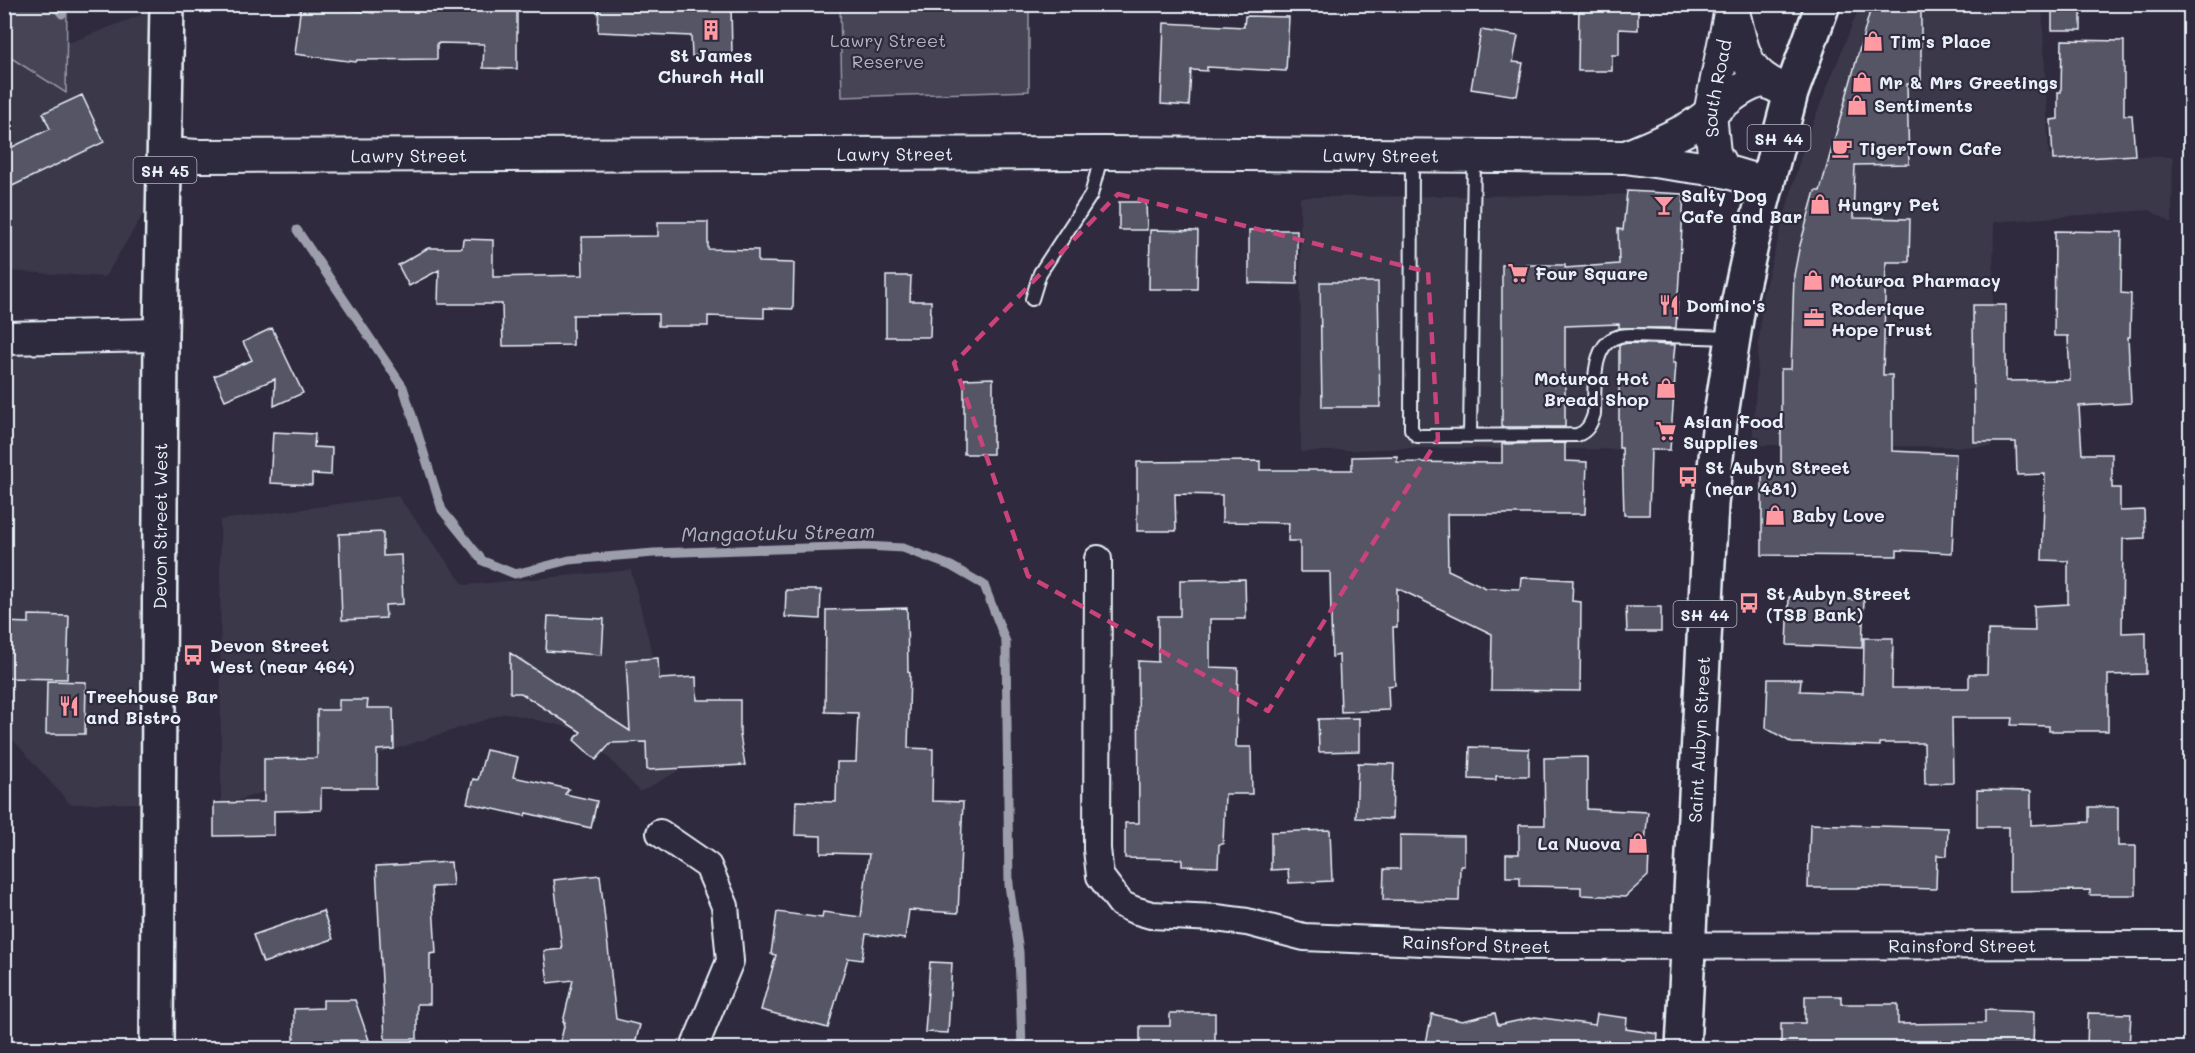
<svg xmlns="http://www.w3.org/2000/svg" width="2195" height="1053" viewBox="0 0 2195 1053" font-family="Mali,sans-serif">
<rect width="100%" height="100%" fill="#2f2a3d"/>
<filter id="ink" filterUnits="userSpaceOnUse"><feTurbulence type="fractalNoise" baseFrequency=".0167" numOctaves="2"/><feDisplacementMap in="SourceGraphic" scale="12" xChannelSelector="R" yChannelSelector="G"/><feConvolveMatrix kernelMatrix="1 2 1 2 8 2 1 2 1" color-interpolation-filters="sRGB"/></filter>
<g filter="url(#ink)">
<path fill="#3b3749" d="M 4,5 L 58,47 L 159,8 L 150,203 L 105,277 L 5,271 Z
M 1860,5 L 2042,5 L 2049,155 L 2173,157 L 2172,223 L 2149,210 L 1994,222 L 1991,447 L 1752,445 L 1762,297 L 1804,145 Z
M 1684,194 L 1676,323 L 1676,363 L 1670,450 L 1407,448 L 1301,452 L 1300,197 Z
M 5,340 L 150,349 L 145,803 L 70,804 L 5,731 Z
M 398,496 L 464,585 L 631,570 L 682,769 L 640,792 L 584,731 L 506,713 L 221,806 L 220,520 Z"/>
<path fill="#464455" stroke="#979aa6" stroke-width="1.5" d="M 4,5 L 67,5 L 66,93 L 5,54 Z
M 840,5 L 1029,5 L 1029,91 L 842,97 Z"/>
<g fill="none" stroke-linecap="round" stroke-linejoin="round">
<path stroke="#9c9fab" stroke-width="9" d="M 54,4 L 62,14
M 297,230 L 403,387 L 442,510 L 483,561 L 515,574 L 569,560 L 654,553 L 865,546 L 903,548 L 951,566 L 984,585 L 1006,642 L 1009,885 L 1019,952 L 1022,1048"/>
</g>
<path fill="#575565" stroke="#e8f1f8" stroke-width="1.5" d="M 301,4 L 374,13 L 374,4 L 517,5 L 517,69 L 483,68 L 484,44 L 437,43 L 437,59 L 357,60 L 356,62 L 295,54 Z
M 599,4 L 731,4 L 732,55 L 692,56 L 691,36 L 598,32 Z
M 1579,4 L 1638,4 L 1638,30 L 1619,29 L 1619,55 L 1612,55 L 1612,71 L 1578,71 Z
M 1872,4 L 1921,4 L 1921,85 L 1907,84 L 1909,164 L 1855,165 L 1853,218 L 1910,219 L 1909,262 L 1886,262 L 1883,375 L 1892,375 L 1892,451 L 1956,454 L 1952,553 L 1897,550 L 1897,556 L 1762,555 L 1762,472 L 1781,472 L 1781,369 L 1791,369 L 1794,275 L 1799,249 L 1815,191 L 1820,191 Z
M 2052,5 L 2081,5 L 2081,30 L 2052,30 Z
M 1245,16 L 1289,17 L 1286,71 L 1207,67 L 1207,71 L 1191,70 L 1189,106 L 1161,104 L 1164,23 L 1244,27 Z
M 1481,30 L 1518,36 L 1513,62 L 1523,63 L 1517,96 L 1471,89 Z
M 2062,40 L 2124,41 L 2124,115 L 2132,115 L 2135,155 L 2053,160 L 2051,120 L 2058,119 L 2058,92 L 2061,92 Z
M 82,95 L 104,142 L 4,190 L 4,151 L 50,129 L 43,113 Z
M 1627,191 L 1684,194 L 1676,328 L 1619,328 L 1619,324 L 1565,326 L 1565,427 L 1502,427 L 1502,265 L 1565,265 L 1565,268 L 1619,264 L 1618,229 L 1623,230 Z
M 1119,202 L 1146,202 L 1147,230 L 1119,230 Z
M 658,222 L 708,222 L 708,249 L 758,250 L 758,262 L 794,263 L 793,309 L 764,308 L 764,318 L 708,316 L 708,326 L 658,326 L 658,314 L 573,315 L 573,345 L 503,346 L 502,304 L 438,304 L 439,270 L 409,286 L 398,265 L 428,248 L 462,248 L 463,239 L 493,240 L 493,277 L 583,275 L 582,237 L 658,236 Z
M 1150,230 L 1198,231 L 1197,289 L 1149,289 Z
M 1249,230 L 1297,230 L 1297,284 L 1249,283 Z
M 2055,231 L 2122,232 L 2121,293 L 2131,294 L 2130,337 L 2128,337 L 2131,403 L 2079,406 L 2082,454 L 2112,454 L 2112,488 L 2120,488 L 2120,511 L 2144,510 L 2145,538 L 2123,539 L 2122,633 L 2146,632 L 2146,674 L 2108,675 L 2108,731 L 2049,731 L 2049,726 L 2011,725 L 2012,718 L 1952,718 L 1953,783 L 1925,784 L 1924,743 L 1880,743 L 1880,746 L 1792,743 L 1766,728 L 1768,679 L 1801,679 L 1800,691 L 1863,693 L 1864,638 L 1893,638 L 1892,688 L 1969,688 L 1969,674 L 1987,674 L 1988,630 L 2035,631 L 2034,606 L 2068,604 L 2068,561 L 2042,560 L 2045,474 L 2017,475 L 2016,442 L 1974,442 L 1973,305 L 2006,305 L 2006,381 L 2070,380 L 2068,336 L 2054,336 Z
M 886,276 L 911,276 L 910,301 L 931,301 L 930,337 L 886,337 Z
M 1320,282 L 1378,282 L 1380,407 L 1322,407 Z
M 272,328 L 303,393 L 274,406 L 275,379 L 225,400 L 214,376 L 252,360 L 243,342 Z
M 1628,343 L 1675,345 L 1673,363 L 1676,363 L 1670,450 L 1651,450 L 1649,515 L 1624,515 L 1622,448 L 1619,448 L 1619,345 Z
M 993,378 L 993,454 L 964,454 L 964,379 Z
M 273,432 L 315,434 L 314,447 L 332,448 L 331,475 L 312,474 L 312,485 L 270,483 Z
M 1565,443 L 1565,461 L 1587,462 L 1585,514 L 1447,514 L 1448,570 L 1486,588 L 1520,589 L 1521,577 L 1573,580 L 1572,601 L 1581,602 L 1580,691 L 1491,690 L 1492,634 L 1397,588 L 1397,627 L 1393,627 L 1395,685 L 1388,686 L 1389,710 L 1341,712 L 1339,655 L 1332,657 L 1330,572 L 1300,572 L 1300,541 L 1288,541 L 1289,523 L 1222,522 L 1222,495 L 1175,494 L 1176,531 L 1137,531 L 1137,462 L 1260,461 L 1260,470 L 1352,470 L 1352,457 L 1397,456 L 1397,462 L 1502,463 L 1502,444 Z
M 383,532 L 383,556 L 401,555 L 403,604 L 385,605 L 386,618 L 342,620 L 339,534 Z
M 1245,579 L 1246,619 L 1210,619 L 1210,667 L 1238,668 L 1236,747 L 1251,747 L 1252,794 L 1225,794 L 1223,844 L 1219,844 L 1218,867 L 1182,866 L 1182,859 L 1125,858 L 1125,823 L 1139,823 L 1138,661 L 1158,662 L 1158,616 L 1180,616 L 1180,580 Z
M 786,590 L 821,590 L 820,619 L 785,617 Z
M 1789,597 L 1864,600 L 1862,648 L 1787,645 Z
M 1626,607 L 1661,607 L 1661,632 L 1627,632 Z
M 907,608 L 908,672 L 910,673 L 908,748 L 933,749 L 932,801 L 963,802 L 958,913 L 909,910 L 905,939 L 866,934 L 862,960 L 848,958 L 828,1028 L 761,1010 L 776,955 L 771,954 L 777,912 L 822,918 L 823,912 L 861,917 L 869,854 L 821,853 L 821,836 L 795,835 L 796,801 L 836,802 L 837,762 L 856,762 L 858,713 L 825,712 L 826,610 Z
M 29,615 L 69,616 L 67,679 L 4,678 L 4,622 L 29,623 Z
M 548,616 L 604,619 L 602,655 L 546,651 Z
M 510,653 L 630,731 L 626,660 L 658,658 L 659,679 L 696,677 L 697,700 L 740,700 L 740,735 L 745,765 L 647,770 L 646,742 L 611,743 L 596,760 L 574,740 L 581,732 L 521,693 L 510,693 Z
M 47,681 L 86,682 L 85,734 L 46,734 Z
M 339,700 L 368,700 L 367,708 L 393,708 L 394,749 L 377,750 L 377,788 L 321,788 L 321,810 L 274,811 L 274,835 L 214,836 L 214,803 L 264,802 L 264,759 L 317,758 L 317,710 L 339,710 Z
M 1359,718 L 1359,751 L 1319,752 L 1318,719 Z
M 1470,747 L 1529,749 L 1529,776 L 1496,776 L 1496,780 L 1469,779 Z
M 486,750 L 518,757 L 513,777 L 569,789 L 565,794 L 597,801 L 591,828 L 526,813 L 525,816 L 467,803 L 473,779 L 478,780 Z
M 1587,757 L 1587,809 L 1648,812 L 1644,852 L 1649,853 L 1648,876 L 1625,897 L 1581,895 L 1581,887 L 1520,886 L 1520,877 L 1506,877 L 1506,854 L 1519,854 L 1519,825 L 1545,825 L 1544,758 Z
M 1358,763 L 1394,764 L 1392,819 L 1356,818 Z
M 1977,790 L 2031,791 L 2031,825 L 2089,822 L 2089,807 L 2118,807 L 2118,846 L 2136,846 L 2136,895 L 2090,895 L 2090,890 L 2009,891 L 2009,827 L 1977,827 Z
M 1810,824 L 1948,828 L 1947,856 L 1937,855 L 1936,889 L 1858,887 L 1858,888 L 1808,888 Z
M 1330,830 L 1332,881 L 1289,883 L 1288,869 L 1271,870 L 1271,832 Z
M 1400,835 L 1464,836 L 1464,866 L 1460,866 L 1459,901 L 1383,900 L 1384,869 L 1400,869 Z
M 451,862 L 453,886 L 432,887 L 436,953 L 430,954 L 430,1004 L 417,1004 L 417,1039 L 385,1039 L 376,866 Z
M 600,875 L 616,1019 L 640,1025 L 634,1048 L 559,1048 L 565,1022 L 563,1022 L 573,980 L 548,983 L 544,951 L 562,949 L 554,880 Z
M 323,911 L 333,939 L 263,963 L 253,935 Z
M 930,962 L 952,963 L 948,1033 L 925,1032 Z
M 1805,996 L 1841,996 L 1841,1004 L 1898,1004 L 1898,1024 L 1985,1023 L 1985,1010 L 2034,1012 L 2033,1048 L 1781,1048 L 1781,1023 L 1805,1023 Z
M 323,1000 L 355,1000 L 369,1040 L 294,1041 L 294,1009 L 323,1008 Z
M 1170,1013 L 1215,1013 L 1215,1048 L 1140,1048 L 1140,1026 L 1170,1026 Z
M 1495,1013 L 1498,1025 L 1535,1017 L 1595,1025 L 1597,1014 L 1627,1018 L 1626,1029 L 1658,1034 L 1657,1048 L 1425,1048 L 1432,1014 L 1462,1021 Z
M 2088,1013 L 2131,1014 L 2129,1048 L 2087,1048 Z"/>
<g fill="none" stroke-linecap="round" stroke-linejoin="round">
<g stroke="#e8f1f8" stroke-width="16">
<path id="service" d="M 1412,155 L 1411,429 L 1417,436 L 1577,435 C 1587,432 1591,424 1594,414 C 1595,392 1590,345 1617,337 C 1621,335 1627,335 1631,335 L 1733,338
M 1032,299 L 1040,273 L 1091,195 L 1102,154
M 1470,436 L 1474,157"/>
</g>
<g stroke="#e8f1f8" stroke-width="30">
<g id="minor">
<path id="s1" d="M 1098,559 L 1097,849 L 1100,876 L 1121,904 L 1134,910 L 1151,915 L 1216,918 L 1247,922 L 1304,937 L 1518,946 L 2190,945"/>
<path d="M 660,833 L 708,866 L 725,906 L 730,961 L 694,1048"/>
</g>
</g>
<g stroke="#e8f1f8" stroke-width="36">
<g id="tertiary">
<path d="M 1733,12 C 1743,49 1742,71 1780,88"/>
<path id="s2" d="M 166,154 L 198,156 L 1103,153 L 1625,157 L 1724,171 L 1768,184"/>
<path d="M 1626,157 C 1649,147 1673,138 1694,125 C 1715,112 1740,83 1764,81"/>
<path id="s3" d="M 1724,171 L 1714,153 L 1710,114 L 1732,4"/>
<path d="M 4,338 L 161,335"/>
</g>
</g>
<g stroke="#e8f1f8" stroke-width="38">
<g id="primary">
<path id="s4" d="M 157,1048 L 161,335 L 167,4"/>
</g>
</g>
<g stroke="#e8f1f8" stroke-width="38">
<g id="trunk">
<path id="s5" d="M 1683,1048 L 1711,504 L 1720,421 L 1739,300 L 1752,241 L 1791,93 L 1823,4"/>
</g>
</g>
<use href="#service" stroke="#2f2a3d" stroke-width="12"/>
<use href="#minor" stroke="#2f2a3d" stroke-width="26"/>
<use href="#tertiary" stroke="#2f2a3d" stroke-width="32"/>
<use href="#primary" stroke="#2f2a3d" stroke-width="33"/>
<use href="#trunk" stroke="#2f2a3d" stroke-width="33"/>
</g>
</g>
<path fill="none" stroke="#ca437a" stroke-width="4.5" stroke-dasharray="12 8" stroke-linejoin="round" d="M 1118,194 L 1428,272 L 1438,439 L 1268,711 L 1028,576 L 954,363 Z"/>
<defs>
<g id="building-bare" transform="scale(1.62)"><path d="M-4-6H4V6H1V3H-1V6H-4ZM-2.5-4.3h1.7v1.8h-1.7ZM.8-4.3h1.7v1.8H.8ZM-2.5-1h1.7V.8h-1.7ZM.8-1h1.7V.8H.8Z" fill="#ff9aa2" stroke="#2f2a3d" stroke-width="2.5" paint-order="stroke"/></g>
<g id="shop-bare" transform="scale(1.62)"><path d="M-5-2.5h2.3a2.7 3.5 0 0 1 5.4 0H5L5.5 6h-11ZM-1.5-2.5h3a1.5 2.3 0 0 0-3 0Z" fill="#ff9aa2" stroke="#2f2a3d" stroke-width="2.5" paint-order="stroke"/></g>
<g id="cafe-bare" transform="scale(1.62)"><path d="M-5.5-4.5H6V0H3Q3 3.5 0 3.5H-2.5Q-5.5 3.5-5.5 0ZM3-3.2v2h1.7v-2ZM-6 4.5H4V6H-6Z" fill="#ff9aa2" stroke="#2f2a3d" stroke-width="2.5" paint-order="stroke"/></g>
<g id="bar-bare" transform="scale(1.62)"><path d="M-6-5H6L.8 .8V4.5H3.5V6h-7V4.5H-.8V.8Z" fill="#ff9aa2" stroke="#2f2a3d" stroke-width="2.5" paint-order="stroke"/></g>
<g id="supermarket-bare" transform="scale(1.62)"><path d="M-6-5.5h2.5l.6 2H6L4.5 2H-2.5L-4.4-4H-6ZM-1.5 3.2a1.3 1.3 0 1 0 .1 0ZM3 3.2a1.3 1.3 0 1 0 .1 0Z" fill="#ff9aa2" stroke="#2f2a3d" stroke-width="2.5" paint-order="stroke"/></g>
<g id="restaurant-bare" transform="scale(1.62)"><path d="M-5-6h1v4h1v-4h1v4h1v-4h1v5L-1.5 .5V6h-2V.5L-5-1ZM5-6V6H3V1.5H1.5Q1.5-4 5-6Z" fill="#ff9aa2" stroke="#2f2a3d" stroke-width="2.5" paint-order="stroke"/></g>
<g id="office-bare" transform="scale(1.62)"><path d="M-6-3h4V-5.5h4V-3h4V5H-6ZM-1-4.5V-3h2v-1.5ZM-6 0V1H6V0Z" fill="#ff9aa2" stroke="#2f2a3d" stroke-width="2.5" paint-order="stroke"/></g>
<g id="bus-bare" transform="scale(1.62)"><path d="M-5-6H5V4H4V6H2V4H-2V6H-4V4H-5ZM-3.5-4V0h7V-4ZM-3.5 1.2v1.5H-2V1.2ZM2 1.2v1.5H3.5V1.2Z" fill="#ff9aa2" stroke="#2f2a3d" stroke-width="2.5" paint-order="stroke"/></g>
</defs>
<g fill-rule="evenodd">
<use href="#building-bare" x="711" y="30"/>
<use href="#shop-bare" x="1873" y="41"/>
<use href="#shop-bare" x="1862" y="82"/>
<use href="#shop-bare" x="1857" y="105"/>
<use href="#cafe-bare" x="1842" y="148"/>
<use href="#shop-bare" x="1820" y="204"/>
<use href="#bar-bare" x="1664" y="205"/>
<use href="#supermarket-bare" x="1518" y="273"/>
<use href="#shop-bare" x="1813" y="280"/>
<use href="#restaurant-bare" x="1669" y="305"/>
<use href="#office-bare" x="1814" y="318"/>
<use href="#shop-bare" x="1666" y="388"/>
<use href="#supermarket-bare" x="1666" y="431"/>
<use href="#bus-bare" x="1688" y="477"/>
<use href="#shop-bare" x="1775" y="515"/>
<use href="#bus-bare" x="1749" y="603"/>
<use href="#bus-bare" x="193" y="655"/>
<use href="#restaurant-bare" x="69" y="706"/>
<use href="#shop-bare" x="1638" y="843"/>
</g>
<g text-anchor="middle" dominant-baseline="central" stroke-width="4.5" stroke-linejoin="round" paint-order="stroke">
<g fill="#2f2a3d" stroke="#b0b5c0" stroke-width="1.5">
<rect x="1747.5" y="125" width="63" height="26" rx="4.5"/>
<rect x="133.5" y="157" width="63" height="26" rx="4.5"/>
<rect x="1673.5" y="601" width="63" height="26" rx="4.5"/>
</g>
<g font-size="16" font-weight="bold" fill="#e8f1f8">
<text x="1779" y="138">SH 44</text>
<text x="165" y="170">SH 45</text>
<text x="1705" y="614">SH 44</text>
</g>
<g font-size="18" fill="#afb4bf" stroke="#2f2a3d">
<text x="888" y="40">Lawry Street<tspan x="888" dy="21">Reserve</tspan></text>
</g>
<g font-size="18" font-weight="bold" fill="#e8f1f8" stroke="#2f2a3d" text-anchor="start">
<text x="1890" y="41">Tim's Place</text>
<text x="711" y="55" text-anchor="middle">St James<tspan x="711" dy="21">Church Hall</tspan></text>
<text x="1879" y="82">Mr &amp; Mrs Greetings</text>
<text x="1874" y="105">Sentiments</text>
<text x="1859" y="148">TigerTown Cafe</text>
<text x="1681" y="195">Salty Dog<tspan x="1681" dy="21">Cafe and Bar</tspan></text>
<text x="1837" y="204">Hungry Pet</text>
<text x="1535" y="273">Four Square</text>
<text x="1830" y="280">Moturoa Pharmacy</text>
<text x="1686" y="305">Domino's</text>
<text x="1831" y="308">Roderique<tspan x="1831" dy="21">Hope Trust</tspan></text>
<text x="1649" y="378" text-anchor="end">Moturoa Hot<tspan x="1649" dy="21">Bread Shop</tspan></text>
<text x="1683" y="421">Asian Food<tspan x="1683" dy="21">Supplies</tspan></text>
<text x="1705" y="467">St Aubyn Street<tspan x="1705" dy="21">(near 481)</tspan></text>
<text x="1792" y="515">Baby Love</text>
<text x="1766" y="593">St Aubyn Street<tspan x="1766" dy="21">(TSB Bank)</tspan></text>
<text x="210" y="645">Devon Street<tspan x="210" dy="21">West (near 464)</tspan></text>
<text x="86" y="696">Treehouse Bar<tspan x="86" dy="21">and Bistro</tspan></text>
<text x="1621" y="843" text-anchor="end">La Nuova</text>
</g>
<g font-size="18" fill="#e8f1f8" stroke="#2f2a3d">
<text stroke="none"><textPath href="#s3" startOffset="86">South Road</textPath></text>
<text stroke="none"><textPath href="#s2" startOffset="729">Lawry Street</textPath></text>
<text stroke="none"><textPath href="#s2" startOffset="243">Lawry Street</textPath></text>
<text stroke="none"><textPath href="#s2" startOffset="1215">Lawry Street</textPath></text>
<text stroke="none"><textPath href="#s4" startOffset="522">Devon Street West</textPath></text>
<text stroke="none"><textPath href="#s5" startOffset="309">Saint Aubyn Street</textPath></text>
<text stroke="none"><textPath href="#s1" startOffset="712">Rainsford Street</textPath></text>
<text stroke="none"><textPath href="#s1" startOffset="1198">Rainsford Street</textPath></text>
</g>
<g font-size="20" font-style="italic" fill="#afb4be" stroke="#2f2a3d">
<text transform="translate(778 532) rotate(-1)">Mangaotuku Stream</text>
</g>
</g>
<rect width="2195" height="1053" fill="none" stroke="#2f2a3d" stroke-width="24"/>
<rect x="12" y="12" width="2171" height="1029" fill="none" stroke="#e8f1f8" stroke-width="2" filter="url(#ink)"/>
</svg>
